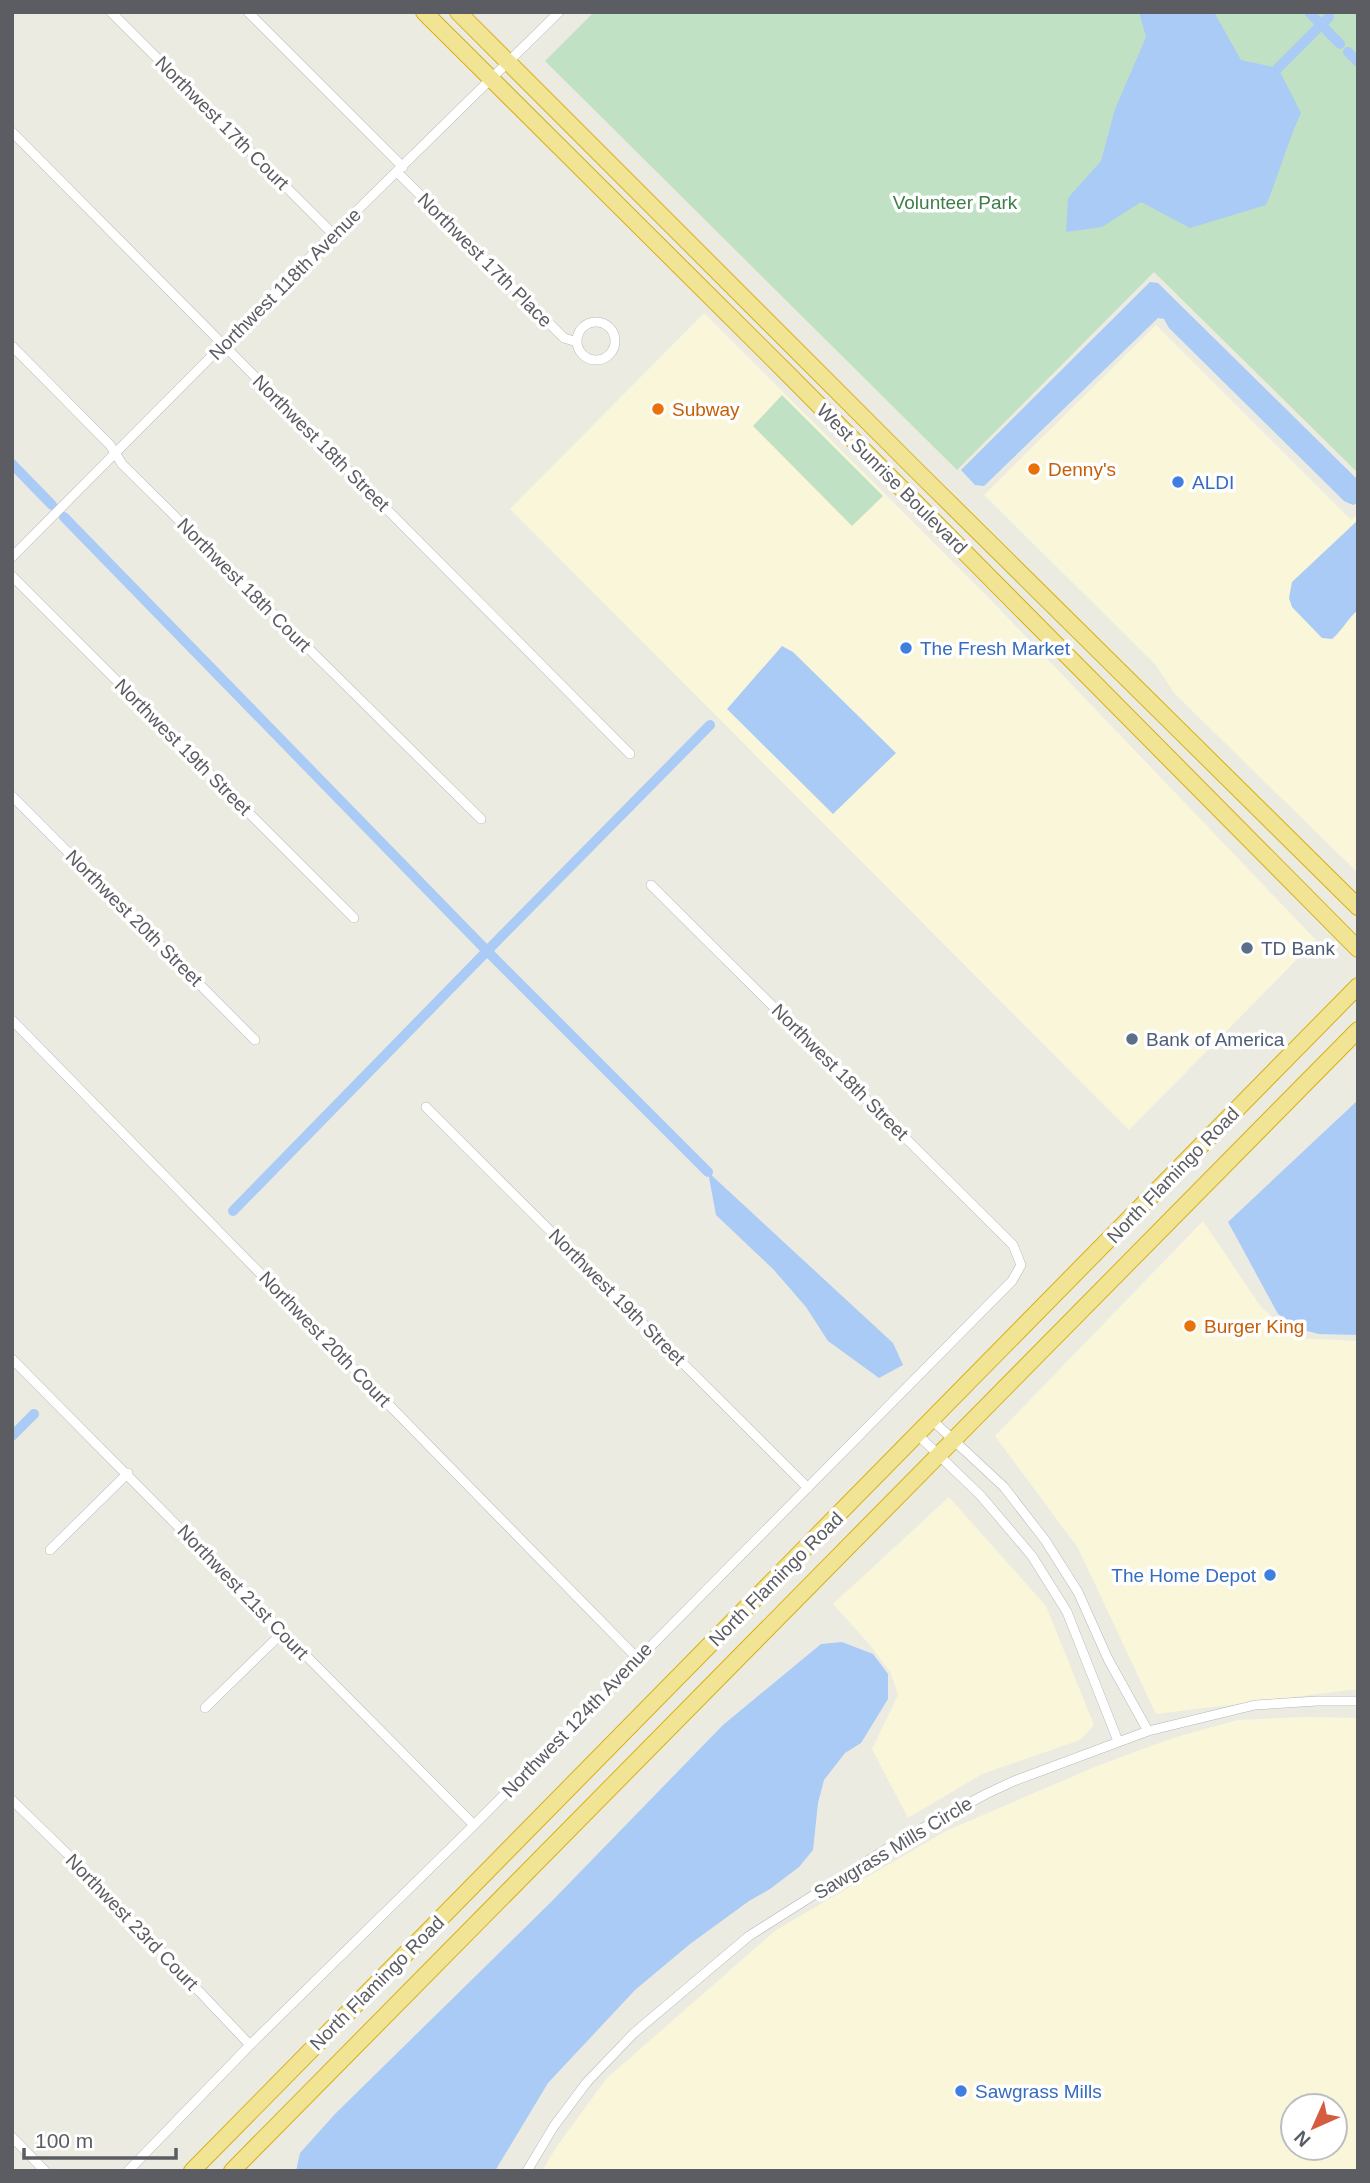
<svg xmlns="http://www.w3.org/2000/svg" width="1370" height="2183" viewBox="0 0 1370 2183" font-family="Arial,sans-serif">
<rect width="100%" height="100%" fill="#ecebe2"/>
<path fill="#faf6da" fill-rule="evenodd" d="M 704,313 L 989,598 L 1316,940 L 1129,1130 L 510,509 Z
M 1156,325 L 1351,520 L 1358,515 L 1358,873 L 1175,694 L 1155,664 L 984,495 Z
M 1203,1221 L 1261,1307 L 1297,1338 L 1358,1341 L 1358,1689 L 1156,1714 L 1078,1548 L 995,1436 Z
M 949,1497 L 1046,1606 L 1094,1725 L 1080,1740 L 982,1774 L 908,1818 L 872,1749 L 898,1695 L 895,1685 L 890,1672 L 870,1645 L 833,1604 Z
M 1306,1717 L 1358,1718 L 1358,2171 L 542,2171 L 557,2146 L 606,2079 L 776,1930 L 946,1831 L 1097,1766 L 1176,1737 L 1238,1720 ZM 1335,2106 L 1335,2148 L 1293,2148 L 1293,2106 Z"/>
<path fill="#c1e1c5" d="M 594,12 L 1358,12 L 1358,473 L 1154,272 L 957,470 L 545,61 Z
M 782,395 L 883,496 L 852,526 L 753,426 Z"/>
<path fill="#a9cbf5" d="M 1139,12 L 1214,12 L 1241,60 L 1278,68 L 1301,113 C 1287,143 1279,175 1266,205 L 1190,228 L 1141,202 L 1102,227 L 1066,232 L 1068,198 L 1101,161 L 1115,109 L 1146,37 Z
M 1150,282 L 1158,283 L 1358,480 L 1358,503 L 1353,505 L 1344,501 L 1169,328 L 1164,319 L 1158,318 L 984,486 L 975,485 L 961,470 Z
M 1358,520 L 1358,610 C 1347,619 1342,631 1332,639 L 1322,638 L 1292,607 L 1289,598 L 1292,582 Z
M 782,646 L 793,652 L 896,753 L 833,814 L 727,709 Z
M 1358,1100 L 1358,1335 L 1319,1334 L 1303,1330 L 1278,1314 L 1228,1222 Z
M 708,1172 L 893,1343 L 903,1365 L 879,1378 L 828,1341 L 806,1307 L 773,1269 L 716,1215 Z
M 842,1642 L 873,1654 L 888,1674 L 888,1699 L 861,1743 L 845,1753 L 824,1780 L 818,1803 L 813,1850 L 799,1867 L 770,1889 L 749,1901 L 690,1944 L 635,1990 L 548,2083 L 495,2171 L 296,2171 L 300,2153 L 335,2114 L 551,1902 L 723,1725 L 821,1644 Z"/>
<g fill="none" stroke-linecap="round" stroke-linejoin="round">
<path stroke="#a9cbf5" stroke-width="10" d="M 1309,12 L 1340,44
M 1348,52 L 1358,62
M 1278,68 L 1329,17
M 12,464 L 52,505
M 64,517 L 487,951 L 708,1172
M 233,1211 L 487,951 L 710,725
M 12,1436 L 34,1414"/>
<g stroke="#b5b7bb" stroke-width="10">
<path id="street" d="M 111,12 L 333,234
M 248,12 L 403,167
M 12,132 L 630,754
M 397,172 L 564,338 L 577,342
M577 341a19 19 0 1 1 38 0a19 19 0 1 1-38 0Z
M 12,346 L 110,445 L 122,464 L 481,819
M 12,557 L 333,234 L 559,12
M 12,576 L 354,918
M 12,796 L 255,1040
M 12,1020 L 637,1658
M 426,1107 L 808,1488
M 12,1359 L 474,1825
M 932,1420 L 1004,1487 L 1045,1540 L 1078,1592 L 1108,1659 L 1148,1731
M 918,1435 L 981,1496 L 1032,1556 L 1067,1612 L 1118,1741
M 50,1550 L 128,1473
M 205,1708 L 282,1633
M 12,1800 L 89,1875 L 250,2045
M 12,2137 L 45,2171
M 128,2171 L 250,2045 L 474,1825 L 1012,1281 L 1021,1265 L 1013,1245 L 651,885
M 527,2171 L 554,2126 L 587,2082 L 634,2033 L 749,1936 L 899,1841 L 986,1794 L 1014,1781 L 1148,1731 L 1255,1705 L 1317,1701 L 1358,1701"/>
</g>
<g stroke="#d6b118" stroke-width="18">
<path id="highway" d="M 424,12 L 789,375 L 1358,949
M 458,12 L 919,473 L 1358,907
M 192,2171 L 1358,986
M 232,2171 L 1358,1030"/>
</g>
<use href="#street" stroke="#fff" stroke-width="9"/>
<use href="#highway" stroke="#f1e494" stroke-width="16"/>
</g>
<g fill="#e8710a" stroke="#fff" stroke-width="2.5">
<circle cx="658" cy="409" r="7"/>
<circle cx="1034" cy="469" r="7"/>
<circle cx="1190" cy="1326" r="7"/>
</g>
<g fill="#3f7fe0" stroke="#fff" stroke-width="2.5">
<circle cx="1178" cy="482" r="7"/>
<circle cx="906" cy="648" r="7"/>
<circle cx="1270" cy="1575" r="7"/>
<circle cx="961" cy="2091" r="7"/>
</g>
<g fill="#5c6f8a" stroke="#fff" stroke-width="2.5">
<circle cx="1247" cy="948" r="7"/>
<circle cx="1132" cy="1039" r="7"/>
</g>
<g text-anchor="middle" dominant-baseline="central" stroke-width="7" stroke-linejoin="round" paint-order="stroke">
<g font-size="19" fill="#5b5d62" stroke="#fff">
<text transform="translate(222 123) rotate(45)">Northwest 17th Court</text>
<text transform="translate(485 260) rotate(45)">Northwest 17th Place</text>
<text transform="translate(285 284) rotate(-45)">Northwest 118th Avenue</text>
<text transform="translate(321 443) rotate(45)">Northwest 18th Street</text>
<text transform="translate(892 479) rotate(45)">West Sunrise Boulevard</text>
<text transform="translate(244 585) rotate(45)">Northwest 18th Court</text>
<text transform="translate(183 747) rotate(45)">Northwest 19th Street</text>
<text transform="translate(134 918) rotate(45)">Northwest 20th Street</text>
<text transform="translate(840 1072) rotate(45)">Northwest 18th Street</text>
<text transform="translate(1173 1175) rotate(-46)">North Flamingo Road</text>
<text transform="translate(617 1297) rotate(45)">Northwest 19th Street</text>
<text transform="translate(325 1339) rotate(46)">Northwest 20th Court</text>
<text transform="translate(776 1579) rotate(-45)">North Flamingo Road</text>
<text transform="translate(243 1592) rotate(46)">Northwest 21st Court</text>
<text transform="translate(577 1720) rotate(-46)">Northwest 124th Avenue</text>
<text transform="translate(893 1848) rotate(-31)">Sawgrass Mills Circle</text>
<text transform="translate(132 1922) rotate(46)">Northwest 23rd Court</text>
<text transform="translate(377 1983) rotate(-45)">North Flamingo Road</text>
</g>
<g font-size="19" fill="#3d7e48" stroke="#fff">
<text x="955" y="202">Volunteer Park</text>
</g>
<g font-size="19" fill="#c56008" stroke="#fff" text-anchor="start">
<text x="672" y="409">Subway</text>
<text x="1048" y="469">Denny's</text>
<text x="1204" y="1326">Burger King</text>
</g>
<g font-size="19" fill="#366cbe" stroke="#fff" text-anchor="start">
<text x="1192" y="482">ALDI</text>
<text x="920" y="648">The Fresh Market</text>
<text x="1256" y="1575" text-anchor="end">The Home Depot</text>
<text x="975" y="2091">Sawgrass Mills</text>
</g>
<g font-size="19" fill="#4e5e75" stroke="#fff" text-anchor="start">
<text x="1261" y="948">TD Bank</text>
<text x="1146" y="1039">Bank of America</text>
</g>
</g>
<rect width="1370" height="2183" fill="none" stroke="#5b5d62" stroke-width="28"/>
<g transform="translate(1314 2127) rotate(225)"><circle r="33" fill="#ffffff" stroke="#bdbec0" stroke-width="2"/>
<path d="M0-5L12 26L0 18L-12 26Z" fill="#d65c3f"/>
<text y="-10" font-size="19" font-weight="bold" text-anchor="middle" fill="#5b5d62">N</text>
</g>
<path d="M24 2148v10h152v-10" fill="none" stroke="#5b5d62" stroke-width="3.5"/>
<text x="35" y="2148" font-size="21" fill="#5b5d62" stroke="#ffffff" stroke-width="5" paint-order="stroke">100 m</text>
</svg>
